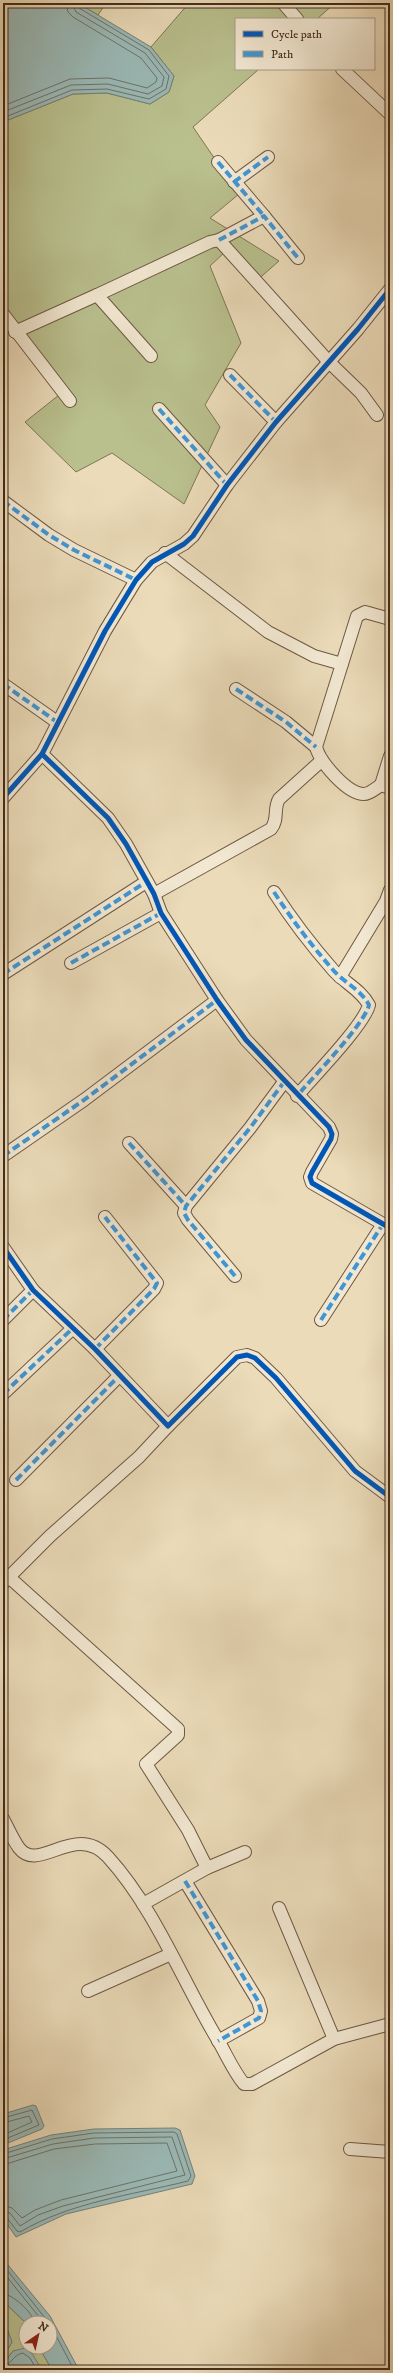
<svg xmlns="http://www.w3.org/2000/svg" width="393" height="2373" viewBox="0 0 393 2373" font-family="'IM FELL DW Pica',serif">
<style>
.green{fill:#b9c08e;stroke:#7e7655}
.water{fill:#9ab9b6;stroke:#788178}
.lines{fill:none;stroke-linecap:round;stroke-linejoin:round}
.shore{stroke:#6f7269;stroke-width:1}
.minor-casing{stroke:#6e5843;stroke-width:14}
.minor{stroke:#f2e8d2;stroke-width:12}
.quiet{stroke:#4096d4;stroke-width:4;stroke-dasharray:8 4;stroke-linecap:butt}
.cycleway-casing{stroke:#f2e8d2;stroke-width:8}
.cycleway{stroke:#0057b8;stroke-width:5}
</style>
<rect width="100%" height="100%" fill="#ebdbb9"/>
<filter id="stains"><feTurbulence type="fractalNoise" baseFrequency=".005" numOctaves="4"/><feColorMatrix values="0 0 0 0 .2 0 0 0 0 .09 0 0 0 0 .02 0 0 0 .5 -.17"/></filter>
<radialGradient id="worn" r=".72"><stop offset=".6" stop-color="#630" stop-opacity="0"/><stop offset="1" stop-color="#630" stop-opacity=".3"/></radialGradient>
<!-- green -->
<g class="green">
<polygon points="78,3 106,3 98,15"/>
<polygon points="189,3 335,3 317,19 236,19 236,69 259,69 193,127 239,194 210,218 279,261 255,282 225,252 210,266 241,343 205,405 220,427 184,504 112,453 76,472 25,422 64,391 3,326 3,122 73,94 107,93 150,104 169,92 174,76 151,47"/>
<polygon points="3,2301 26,2323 26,2347 39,2347 52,2370 42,2370 39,2365 13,2351 3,2364 3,2357 12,2342 3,2318"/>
</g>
<!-- water -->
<g class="water">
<polygon points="3,3 78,3 151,47 174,76 169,92 150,104 107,93 73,94 3,122"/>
<polygon points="33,2105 36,2106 44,2126 42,2129 3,2145 3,2114"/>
<polygon points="175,2128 180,2130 195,2176 192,2184 66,2214 16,2237 3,2218 3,2150 51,2135 94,2129"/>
<polygon points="3,2259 50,2316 79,2370 52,2370 39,2347 50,2347 50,2323 26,2323 3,2301"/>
<polygon points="3,2318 12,2342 3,2357"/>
<polygon points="25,2348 33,2355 42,2370 3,2370 3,2364 13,2351"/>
</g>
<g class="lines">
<!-- shore -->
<g class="shore">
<polyline points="3,106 70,79 109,78 147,88 156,82 157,78 141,58 73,17 68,12 66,3"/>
<polyline points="3,112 71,85 108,84 148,94 162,86 164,77 145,53 76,12 72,3"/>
<polyline points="3,118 72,90 107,89 149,99 166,89 169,76 149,50 79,8 77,3"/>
<polyline points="3,2118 32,2110 39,2125 3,2140"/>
<polyline points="3,2123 29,2116 32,2122 3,2135"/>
<path d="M 3,2154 L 52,2139 L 94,2133 L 174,2132 L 177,2134 L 191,2176 L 188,2181 C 132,2195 71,2202 20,2232 L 17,2231 L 7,2218 L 3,2216"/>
<polyline points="3,2159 53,2144 94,2138 172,2137 185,2175 63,2206 38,2215 20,2226 10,2213 3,2211"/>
<polyline points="3,2165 54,2149 95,2144 167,2143 177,2171 61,2200 35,2210 22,2218 12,2208 3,2205"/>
<polyline points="3,2265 49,2323"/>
<polyline points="3,2272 44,2323"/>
<path d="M 3,2294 C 13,2294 33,2313 35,2323"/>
<polyline points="50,2324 74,2370"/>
<path d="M 3,2366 C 12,2365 12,2355 23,2353 L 30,2358 L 37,2370"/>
</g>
<!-- minor casing -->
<g class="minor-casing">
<g id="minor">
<polyline points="283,3 297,19"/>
<polyline points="342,69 390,114"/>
<polyline points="218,162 264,216"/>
<polyline points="234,182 268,157"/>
<polyline points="219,240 264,216 298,258"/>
<polyline points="3,314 70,401"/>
<polyline points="15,332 97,295"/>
<polyline points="151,356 97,295 210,242 219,240 329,362 361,393 377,415"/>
<polyline points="230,375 276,422"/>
<polyline points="159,409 227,485"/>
<polyline points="3,501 49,535 74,550 136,580"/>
<path d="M 165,553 L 268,632 L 314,656 L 342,664 L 316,747 C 320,762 347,794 364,794 C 370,794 376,788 381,785 L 390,788"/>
<polyline points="342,664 357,616 365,612 390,619"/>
<polyline points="3,684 57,722"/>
<polyline points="236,689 286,722 316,747"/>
<polyline points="42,754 108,818 126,844 154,894 161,913 217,1000 246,1040 329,1127 332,1134 331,1139 312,1172 310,1177 312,1183 390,1228"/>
<polyline points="381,785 390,756"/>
<polyline points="3,798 42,754 105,631 136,580 152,562 184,544 193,536 227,485 276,422 358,329 390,289"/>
<path d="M 274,892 C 292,920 312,946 334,971 C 345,983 361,990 369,1005 C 364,1025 313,1077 297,1096"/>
<path d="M 154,894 L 271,829 C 279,819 273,809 279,799 L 321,761"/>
<polyline points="71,963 161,913"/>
<polyline points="3,974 146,882"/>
<polyline points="340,977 386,901 390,890"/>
<polyline points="129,1143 186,1206"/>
<polyline points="3,1156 84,1100 217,1000"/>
<polyline points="3,1247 33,1290 95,1349 168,1426 237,1357 247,1355 255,1358 276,1378 355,1471 390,1497"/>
<polyline points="235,1276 188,1220 184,1213 186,1206 250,1128 284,1082"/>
<polyline points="3,1320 33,1290"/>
<polyline points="321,1320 383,1224"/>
<polyline points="95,1349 154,1289 157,1283 105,1217"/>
<polyline points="3,1394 72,1329"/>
<polyline points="16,1480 119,1376"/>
<polyline points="10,1578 178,1729 178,1735 146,1764 188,1830 207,1868 143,1904"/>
<polyline points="3,1583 50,1536 139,1457 168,1426"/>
<path d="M 3,1819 C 8,1828 13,1840 19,1848 C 39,1874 75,1821 108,1857 C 156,1910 182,1981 219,2042 C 227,2056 234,2072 244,2084 L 252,2084 L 334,2039 L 390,2024"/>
<polyline points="207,1868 245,1852"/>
<polyline points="185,1881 258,2001 261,2011 259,2018 218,2041"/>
<polyline points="279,1908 334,2039"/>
<polyline points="88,1991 171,1954"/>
<polyline points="350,2149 390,2152"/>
</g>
</g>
<!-- minor -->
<use href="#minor" class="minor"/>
<!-- quiet -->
<g class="quiet">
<polyline points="218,162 264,216"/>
<polyline points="234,182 268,157"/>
<polyline points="219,240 264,216 298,258"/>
<polyline points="230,375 276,422"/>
<polyline points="159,409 227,485"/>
<polyline points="3,501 49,535 74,550 136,580"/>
<polyline points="3,684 57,722"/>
<polyline points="236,689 286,722 316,747"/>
<path d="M 274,892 C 292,920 312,946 334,971 C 345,983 361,990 369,1005 C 364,1025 313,1077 297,1096"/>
<polyline points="71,963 161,913"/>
<polyline points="3,974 146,882"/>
<polyline points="129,1143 186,1206"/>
<polyline points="3,1156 84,1100 217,1000"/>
<polyline points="235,1276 188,1220 184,1213 186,1206 250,1128 284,1082"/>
<polyline points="3,1320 33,1290"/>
<polyline points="321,1320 383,1224"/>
<polyline points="95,1349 154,1289 157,1283 105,1217"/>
<polyline points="3,1394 72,1329"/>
<polyline points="16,1480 119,1376"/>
<polyline points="185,1881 258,2001 261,2011 259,2018 218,2041"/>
</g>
<!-- cycleway casing -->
<g class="cycleway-casing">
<g id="cycleway">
<polyline points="42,754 108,818 126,844 154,894 161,913 217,1000 246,1040 329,1127 332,1134 331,1139 312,1172 310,1177 312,1183 390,1228"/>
<polyline points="3,798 42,754 105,631 136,580 152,562 184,544 193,536 227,485 276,422 358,329 390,289"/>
<polyline points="3,1247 33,1290 95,1349 168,1426 237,1357 247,1355 255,1358 276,1378 355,1471 390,1497"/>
</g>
</g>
<!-- cycleway -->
<use href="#cycleway" class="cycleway"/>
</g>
<!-- margin -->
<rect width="393" height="2373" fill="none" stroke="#ebdbb9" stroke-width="16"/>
<rect x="4" y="4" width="385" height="2365" fill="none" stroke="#442c1c" stroke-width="2"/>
<rect x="8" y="8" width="377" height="2357" fill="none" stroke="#442c1c"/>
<!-- legend -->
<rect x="235" y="18" width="140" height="52" fill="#f2e8d2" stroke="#ac9d89"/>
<rect x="243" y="31" width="20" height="6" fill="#0057b8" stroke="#ac9d89"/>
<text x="271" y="38" font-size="12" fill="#442c1c">Cycle path</text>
<rect x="243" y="51" width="20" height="6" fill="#4096d4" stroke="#ac9d89"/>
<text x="271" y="58" font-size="12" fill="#442c1c">Path</text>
<!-- north arrow -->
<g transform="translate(38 2335) rotate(34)"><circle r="19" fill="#f2e8d2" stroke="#ac9d89"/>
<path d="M0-3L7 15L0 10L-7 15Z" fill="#8f2418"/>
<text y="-6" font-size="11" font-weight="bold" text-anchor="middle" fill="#442c1c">N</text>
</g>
<rect width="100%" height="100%" filter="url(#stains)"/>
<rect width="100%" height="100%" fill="url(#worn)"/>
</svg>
